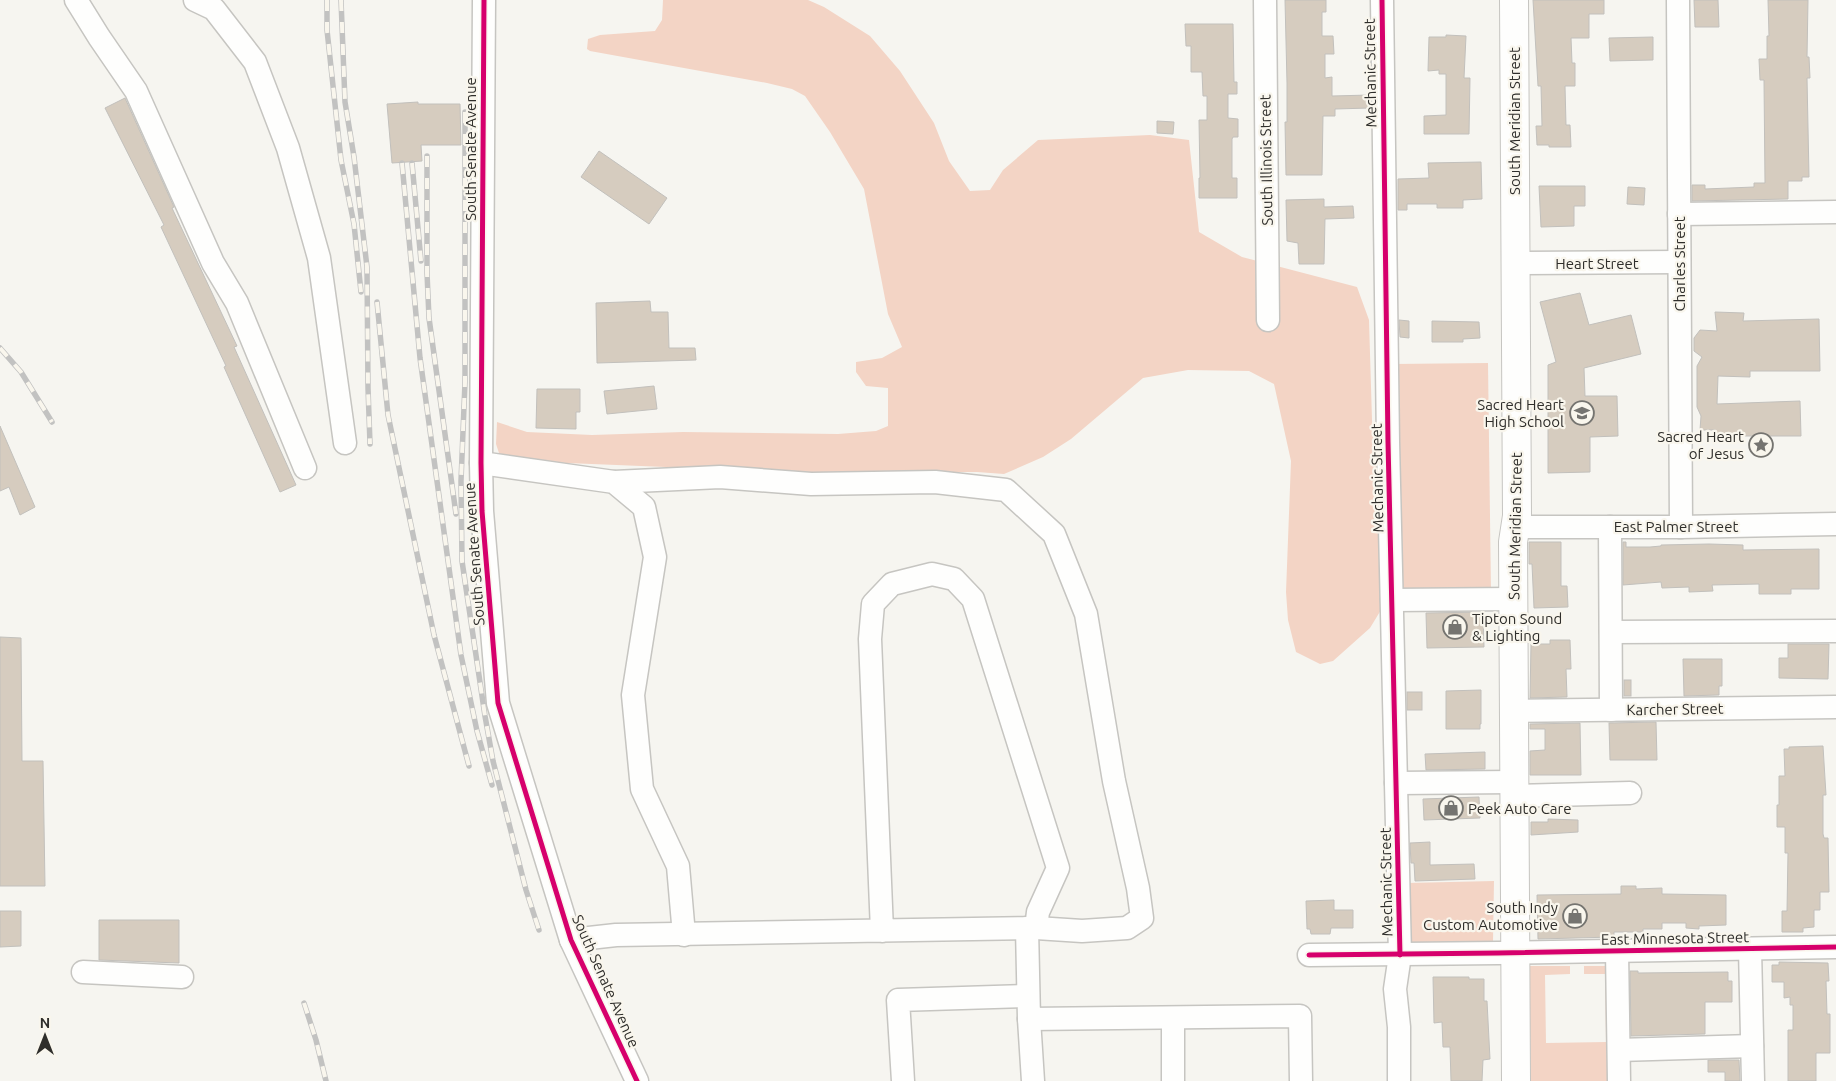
<svg xmlns="http://www.w3.org/2000/svg" width="1836" height="1081" viewBox="0 0 1836 1081" font-family="Ubuntu,sans-serif">
<style>
.green{fill:#f3d4c5}
.building{fill:#d6ccbf;stroke:#c2c0bc}
.lines{fill:none;stroke-linecap:round;stroke-linejoin:round}
.minor-casing{stroke:#c6c5c1;stroke-width:25}
.major-casing{stroke:#c6c5c1;stroke-width:30}
.minor{stroke:#fefefd;stroke-width:22}
.major{stroke:#fefefd;stroke-width:28}
.rail-casing{stroke:#c2c2c1;stroke-width:5.5}
.rail{stroke:#f9f6ed;stroke-width:4;stroke-dasharray:11;stroke-linecap:butt}
.cycleway-casing{stroke:#f9f6ed;stroke-width:8}
.cycleway{stroke:#d6006c;stroke-width:5}
.labels{text-anchor:middle;dominant-baseline:central;stroke-width:4.5;stroke-linejoin:round;paint-order:stroke}
.street-label{font-size:15px;fill:#2f2e2b;stroke:#f9f6ed}
.poi-label{font-size:15px;fill:#2f2e2b;stroke:#f9f6ed;text-anchor:end}
</style>
<rect width="100%" height="100%" fill="#f6f5f0"/>
<!-- green -->
<g class="green">
<polygon points="663,0 808,0 824,7 870,36 900,71 934,123 949,161 970,191 990,190 1003,170 1038,140 1150,135 1189,140 1199,232 1242,257 1357,287 1369,320 1372,420 1383,534 1384,605 1370,628 1333,661 1320,664 1296,652 1288,620 1286,592 1291,461 1274,384 1249,371 1188,370 1143,378 1071,439 1043,457 1004,474 977,472 787,472 518,461 500,456 496,444 497,422 527,432 592,435 683,432 838,434 876,431 888,426 888,388 866,386 856,372 856,362 882,358 902,347 888,314 864,189 830,132 805,96 792,89 767,83 590,51 587,49 588,39 600,35 655,31 662,20"/>
<polygon points="1488,363 1491,593 1396,594 1393,364"/>
<polygon points="1494,881 1493,942 1402,942 1407,883"/>
<polygon points="1529,966 1570,966 1570,974 1545,975 1546,1043 1606,1042 1605,974 1584,974 1584,966 1614,966 1616,1081 1531,1081"/>
</g>
<!-- building -->
<g class="building">
<polygon points="1285,0 1326,0 1326,12 1322,12 1322,36 1333,36 1334,54 1325,54 1325,78 1332,77 1332,96 1370,95 1370,108 1335,109 1335,116 1323,116 1322,175 1286,175 1285,122 1287,122 1287,83"/>
<polygon points="1533,0 1604,0 1604,14 1589,14 1589,38 1571,38 1572,63 1575,63 1575,86 1565,86 1566,125 1570,125 1571,147 1549,147 1549,145 1537,145 1536,126 1542,126 1541,86 1538,86"/>
<polygon points="1694,0 1718,0 1719,27 1695,27"/>
<polygon points="1768,0 1808,0 1807,57 1809,57 1810,78 1807,78 1809,177 1802,177 1802,181 1788,181 1788,199 1692,201 1692,185 1705,185 1705,189 1754,187 1754,183 1765,183 1764,80 1760,80 1759,59 1767,59 1767,36 1769,36"/>
<polygon points="1185,24 1233,24 1234,82 1237,82 1237,94 1228,94 1228,118 1238,119 1238,137 1233,137 1232,139 1232,178 1237,178 1237,198 1199,198 1199,178 1200,178 1199,120 1207,120 1207,96 1203,96 1202,72 1191,72 1191,46 1186,46"/>
<polygon points="1446,35 1466,36 1464,78 1470,78 1469,134 1424,134 1424,116 1446,115 1446,74 1439,74 1439,70 1428,71 1429,37 1446,37"/>
<polygon points="1653,37 1653,60 1610,61 1609,38"/>
<polygon points="125,98 174,207 172,208 237,346 234,347 296,485 280,492 224,367 226,366 161,227 164,225 105,108"/>
<polygon points="418,102 418,104 460,104 461,145 421,145 422,161 392,163 387,104"/>
<polygon points="1157,121 1174,122 1173,134 1157,133"/>
<polygon points="599,151 667,198 649,224 581,177"/>
<polygon points="1481,162 1482,199 1463,200 1463,208 1437,208 1437,204 1407,204 1407,210 1398,210 1398,179 1429,178 1428,163"/>
<polygon points="1539,186 1585,186 1585,206 1574,206 1574,226 1541,227"/>
<polygon points="1628,187 1645,188 1644,205 1627,204"/>
<polygon points="1324,199 1324,207 1353,206 1354,218 1325,219 1324,264 1299,264 1298,243 1287,241 1286,200"/>
<polygon points="1580,293 1589,325 1631,315 1641,354 1584,368 1585,396 1617,396 1618,436 1590,437 1590,472 1548,473 1548,365 1556,362 1540,302"/>
<polygon points="650,301 651,312 668,312 669,348 695,348 696,360 597,363 596,303"/>
<polygon points="1715,312 1744,313 1743,321 1819,319 1820,371 1750,371 1750,377 1718,376 1717,404 1800,401 1801,436 1716,436 1715,430 1700,430 1701,416 1697,407 1697,366 1702,357 1694,351 1694,338 1700,330 1717,331"/>
<polygon points="1399,320 1409,321 1409,338 1400,337"/>
<polygon points="1432,321 1479,322 1480,338 1463,339 1463,342 1432,342"/>
<polygon points="654,386 657,409 607,414 604,391"/>
<polygon points="537,389 580,389 580,412 576,412 576,429 536,428"/>
<polygon points="0,426 35,507 20,515 9,487 0,491"/>
<polygon points="1529,542 1561,542 1561,586 1567,586 1568,607 1534,608 1532,564 1529,564"/>
<polygon points="1623,542 1626,542 1626,547 1650,547 1661,546 1661,545 1709,544 1743,545 1743,550 1819,549 1819,589 1791,589 1791,594 1759,594 1759,584 1712,585 1713,591 1689,592 1689,587 1662,588 1661,582 1623,585"/>
<polygon points="1483,612 1484,647 1427,648 1426,613"/>
<polygon points="0,637 21,638 22,761 43,761 45,886 0,886"/>
<polygon points="1550,640 1570,640 1571,669 1566,669 1567,697 1530,698 1531,644 1550,644"/>
<polygon points="1788,644 1829,644 1828,679 1779,678 1779,658 1788,658"/>
<polygon points="1683,659 1722,659 1722,686 1719,686 1719,695 1684,696"/>
<rect x="1624" y="680" width="7" height="16"/>
<polygon points="1481,690 1481,724 1480,724 1480,729 1446,729 1446,691"/>
<rect x="1407" y="692" width="15" height="18"/>
<polygon points="1656,722 1657,760 1610,760 1609,723"/>
<polygon points="1580,723 1581,775 1530,775 1530,751 1545,750 1545,729 1530,729 1530,724"/>
<polygon points="1823,746 1826,795 1823,795 1823,834 1824,838 1828,838 1829,892 1820,892 1820,910 1814,910 1814,927 1803,928 1803,932 1782,932 1782,911 1787,911 1788,853 1785,853 1785,827 1777,827 1777,805 1779,805 1779,776 1785,776 1784,749 1789,749 1789,747"/>
<polygon points="1485,752 1485,769 1426,770 1425,754"/>
<polygon points="1479,797 1480,818 1424,820 1423,799"/>
<polygon points="1548,819 1578,820 1578,832 1531,835 1531,822 1548,822"/>
<polygon points="1430,842 1430,865 1474,864 1475,879 1415,881 1414,863 1411,863 1410,843"/>
<polygon points="1621,886 1636,886 1636,889 1662,888 1662,894 1726,895 1726,925 1699,926 1699,929 1686,928 1686,923 1662,923 1662,929 1643,929 1643,932 1614,932 1614,937 1538,939 1537,895 1621,894"/>
<polygon points="1334,900 1334,910 1353,910 1353,928 1331,928 1330,934 1311,934 1310,929 1307,929 1306,901"/>
<polygon points="0,911 21,911 21,946 0,947"/>
<polygon points="99,920 179,920 179,963 99,960"/>
<polygon points="1779,962 1828,963 1829,981 1826,981 1827,1014 1830,1014 1830,1053 1816,1053 1816,1081 1788,1081 1788,1030 1793,1030 1793,1005 1790,1005 1790,997 1784,998 1784,982 1772,982 1772,965 1779,965"/>
<polygon points="1630,971 1638,971 1638,973 1728,972 1728,981 1732,981 1732,1002 1705,1002 1705,1034 1631,1036"/>
<polygon points="1433,977 1469,977 1469,979 1484,979 1484,1001 1487,1001 1490,1059 1483,1060 1482,1081 1451,1081 1450,1047 1443,1047 1442,1022 1434,1023"/>
<polygon points="1708,1060 1739,1060 1740,1081 1725,1081 1725,1072 1708,1072"/>
</g>
<g class="lines">
<!-- minor casing -->
<g class="minor-casing">
<g id="minor">
<polyline points="76,0 99,37 136,91 213,263 237,303 305,468"/>
<polyline points="195,0 214,9 255,62 288,148 319,258 345,443"/>
<polyline points="484,0 481,463 482,511 498,703 571,940 637,1081"/>
<polyline points="1265,0 1268,320"/>
<polyline points="1382,0 1388,442 1400,955 1395,989 1399,1027 1399,1081"/>
<polyline points="1678,0 1681,527"/>
<polyline points="1679,214 1836,212"/>
<polyline points="1515,263 1679,262"/>
<polyline points="481,463 614,482 644,507 655,557 633,695 642,789 678,866 684,935"/>
<polyline points="614,482 720,477 811,484 935,482 1006,490 1054,534 1086,614 1114,781 1138,888 1142,918 1127,928 1082,931 1036,928"/>
<polyline points="1516,527 1681,527 1836,524"/>
<polyline points="1610,527 1611,710"/>
<polyline points="1392,600 1513,599"/>
<polyline points="1611,632 1836,631"/>
<polyline points="1513,711 1836,707"/>
<polyline points="1396,783 1514,782"/>
<polyline points="1514,796 1630,793"/>
<polyline points="1027,928 1029,1019 1300,1016 1301,1081"/>
<polyline points="571,940 616,935 1027,928 1036,928 1038,912 1058,868 973,599 954,579 932,574 892,584 873,604 870,639 882,931"/>
<polyline points="1750,949 1753,1081"/>
<polyline points="1617,951 1619,1081"/>
<polyline points="1309,955 1498,953 1836,947"/>
<polyline points="83,972 182,977"/>
<polyline points="1173,1018 1173,1081"/>
<polyline points="1029,1019 1033,1081"/>
<polyline points="1619,1050 1752,1046"/>
<polyline points="903,1081 898,1000 1028,996"/>
</g>
</g>
<!-- major casing -->
<g class="major-casing">
<polyline id="major" points="1514,0 1517,516 1513,542 1516,1081"/>
</g>
<!-- minor -->
<use href="#minor" class="minor"/>
<!-- major -->
<use href="#major" class="major"/>
<!-- rail casing -->
<g class="rail-casing">
<g id="rail">
<polyline points="327,0 327,30 341,160 354,224 361,292"/>
<polyline points="341,0 345,102 354,157 367,267 368,388 370,444"/>
<polyline points="465,112 465,382 461,481 462,561 485,716 493,761 526,890 539,930"/>
<polyline points="427,156 427,273 429,318 456,514"/>
<polyline points="402,163 420,358 461,655 477,731 492,785"/>
<polyline points="412,163 421,261"/>
<polyline points="377,302 388,415 434,635 469,766"/>
<polyline points="0,348 21,372 52,422"/>
<polyline points="304,1003 316,1040 326,1081"/>
</g>
</g>
<!-- rail -->
<use href="#rail" class="rail"/>
<!-- cycleway casing -->
<g class="cycleway-casing">
<g id="cycleway">
<polyline points="484,0 481,463 482,511 498,703 571,940 637,1081"/>
<polyline points="1382,0 1388,442 1400,955"/>
<polyline points="1309,955 1498,953 1836,947"/>
</g>
</g>
<!-- cycleway -->
<use href="#cycleway" class="cycleway"/>
</g>
<!-- icons -->
<defs>
<g id="school-ring" transform="scale(1.25)"><circle r="9.5" fill="#f9f6ed" stroke="#757470" stroke-width="1.5"/><path d="M0-5L7-2L0 1L-7-2ZM-4 1L0 2.5L4 1V4Q0 6-4 4Z" fill="#757470"/></g>
<g id="sight-ring" transform="scale(1.25)"><circle r="9.5" fill="#f9f6ed" stroke="#757470" stroke-width="1.5"/><path d="M0-6L1.8-2.2L6-1.7L2.9 1.2L3.7 5.4L0 3.3L-3.7 5.4L-2.9 1.2L-6-1.7L-1.8-2.2Z" fill="#757470"/></g>
<g id="shop-ring" transform="scale(1.25)"><circle r="9.5" fill="#f9f6ed" stroke="#757470" stroke-width="1.5"/><path d="M-5-2.5h2.3a2.7 3.5 0 0 1 5.4 0H5L5.5 6h-11ZM-1.5-2.5h3a1.5 2.3 0 0 0-3 0Z" fill="#757470"/></g>
</defs>
<g fill-rule="evenodd">
<use href="#school-ring" x="1582" y="413"/>
<use href="#sight-ring" x="1761" y="445"/>
<use href="#shop-ring" x="1455" y="627"/>
<use href="#shop-ring" x="1451" y="808"/>
<use href="#shop-ring" x="1575" y="916"/>
</g>
<g class="labels">
<!-- street labels -->
<g class="street-label">
<text transform="translate(1370 73) rotate(-91)">Mechanic Street</text>
<text transform="translate(1514 121) rotate(-90)">South Meridian Street</text>
<text transform="translate(470 149) rotate(-90)">South Senate Avenue</text>
<text transform="translate(1266 160) rotate(-91)">South Illinois Street</text>
<text x="1597" y="263">Heart Street</text>
<text transform="translate(1679 264) rotate(-90)">Charles Street</text>
<text transform="translate(1377 478) rotate(-91)">Mechanic Street</text>
<text transform="translate(1515 526) rotate(-89)">South Meridian Street</text>
<text x="1676" y="526">East Palmer Street</text>
<text transform="translate(474 554) rotate(-94)">South Senate Avenue</text>
<text transform="translate(1675 709) rotate(-1)">Karcher Street</text>
<text transform="translate(1386 882) rotate(-91)">Mechanic Street</text>
<text transform="translate(1675 938) rotate(-1)">East Minnesota Street</text>
<text transform="translate(606 981) rotate(66)">South Senate Avenue</text>
</g>
<!-- poi labels -->
<g class="poi-label">
<text x="1564" y="404">Sacred Heart<tspan x="1564" dy="17">High School</tspan></text>
<text x="1744" y="436">Sacred Heart<tspan x="1744" dy="17">of Jesus</tspan></text>
<text x="1472" y="618" text-anchor="start">Tipton Sound<tspan x="1472" dy="17">&amp; Lighting</tspan></text>
<text x="1468" y="808" text-anchor="start">Peek Auto Care</text>
<text x="1558" y="907">South Indy<tspan x="1558" dy="17">Custom Automotive</tspan></text>
</g>
</g>
<!-- north arrow -->
<g transform="translate(45 1036)" stroke="#f9f6ed" stroke-width="4" paint-order="stroke">
<path d="M0-4L9 19L0 12L-9 19Z" fill="#2f2e2b"/>
<text y="-8" font-size="14" font-weight="bold" text-anchor="middle" fill="#2f2e2b">N</text>
</g>
</svg>
